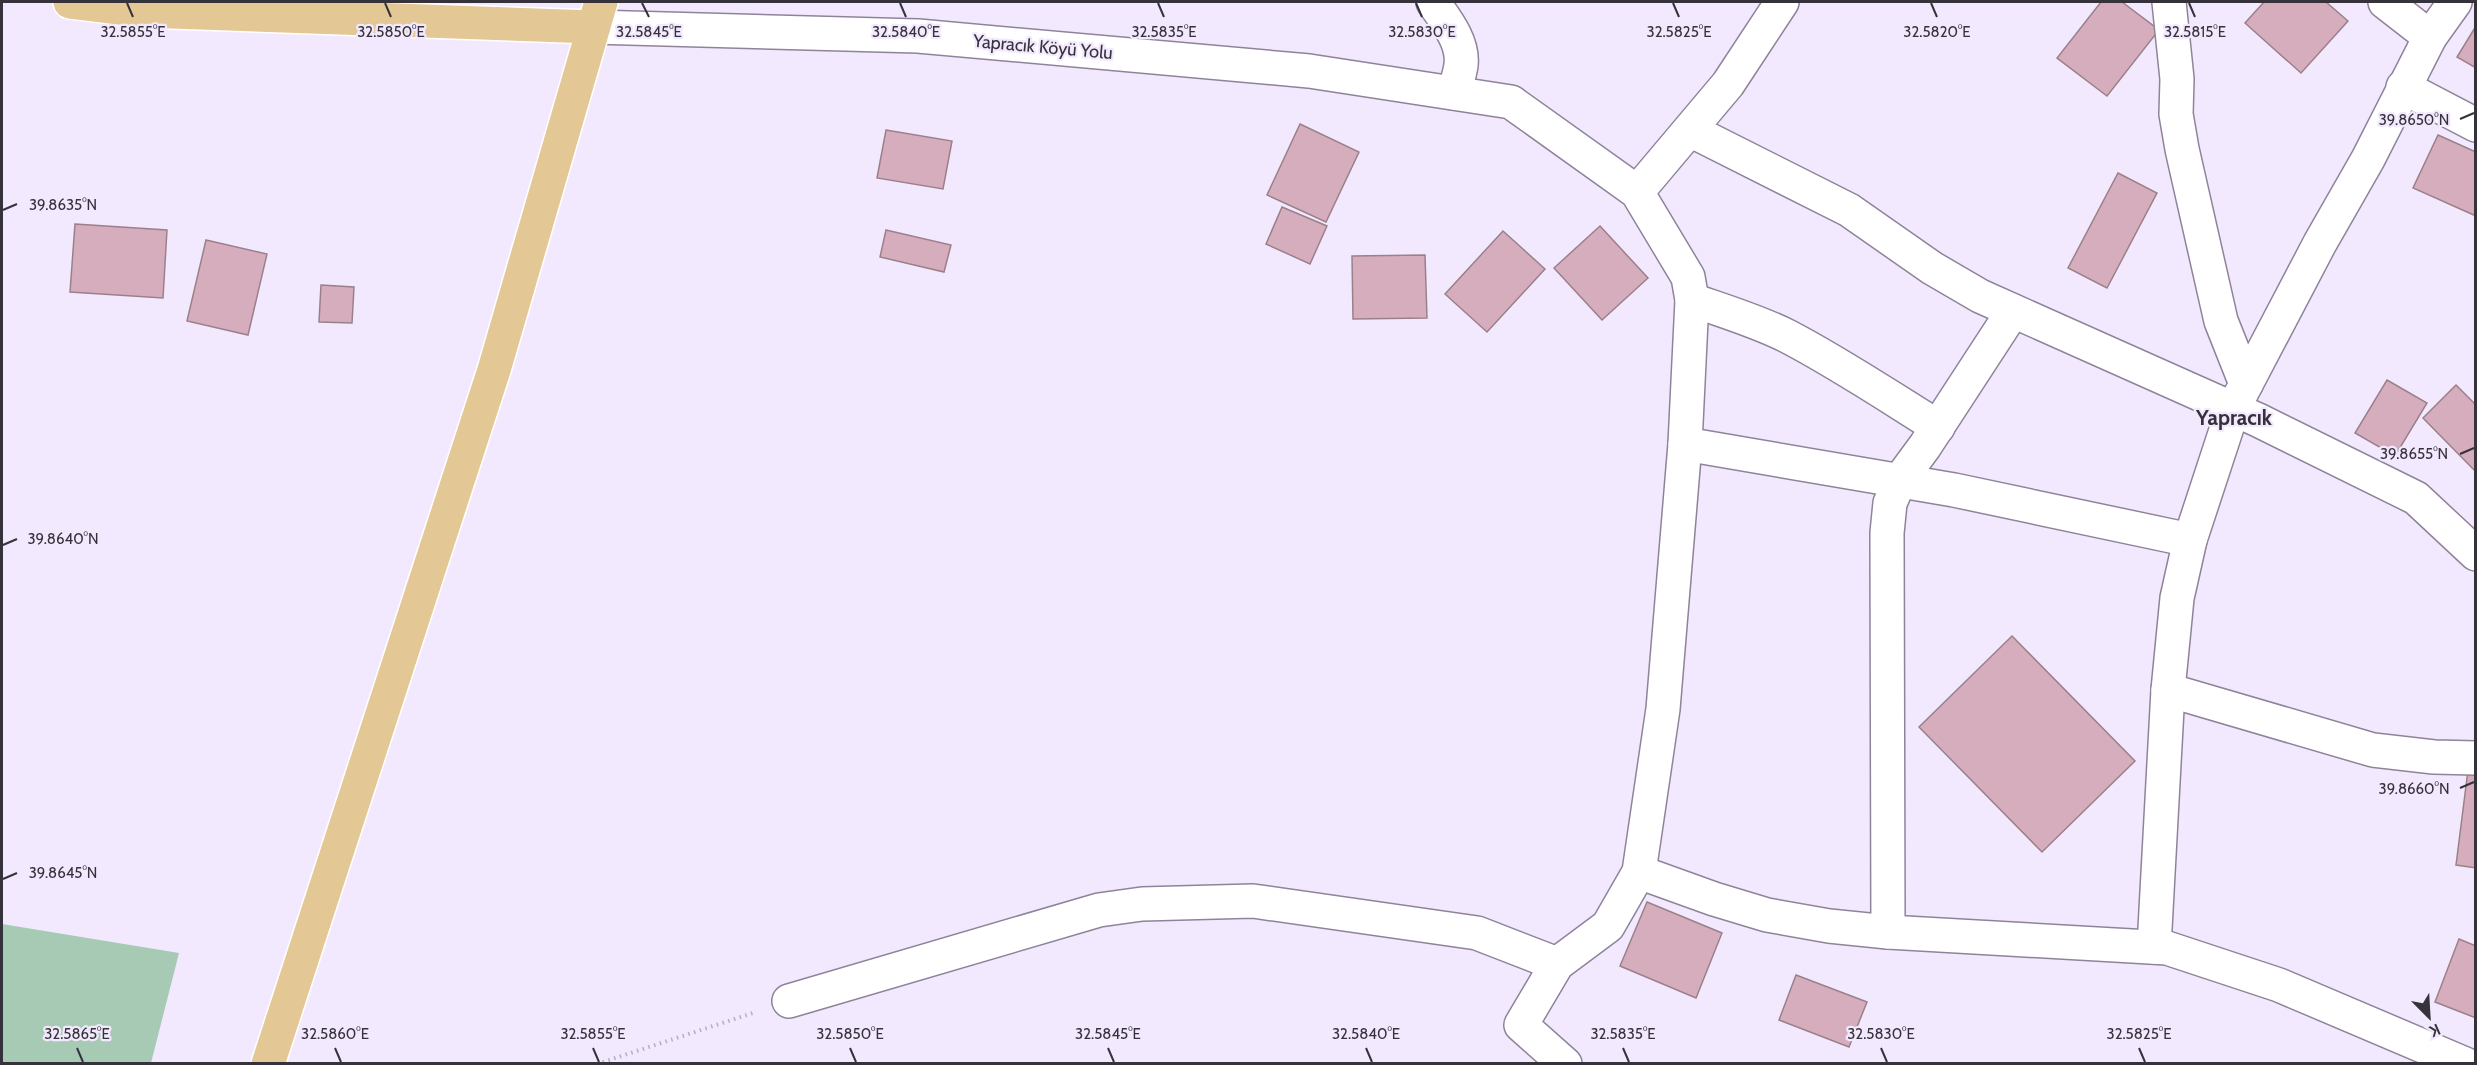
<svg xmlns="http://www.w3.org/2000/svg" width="2477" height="1065" viewBox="0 0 2477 1065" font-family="Cabin,sans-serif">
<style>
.green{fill:#a6cab3}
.building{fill:#d6adbd;stroke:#9b808a;stroke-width:1.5}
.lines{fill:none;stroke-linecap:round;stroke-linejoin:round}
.minor-casing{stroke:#8f839a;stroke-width:36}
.major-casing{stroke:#fff;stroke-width:36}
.path{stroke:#b6aebf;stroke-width:4;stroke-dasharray:1.5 4.5;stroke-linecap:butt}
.minor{stroke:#fff;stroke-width:33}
.major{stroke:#e3c794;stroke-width:33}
.ticks{fill:none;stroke:#36323b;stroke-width:2}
.labels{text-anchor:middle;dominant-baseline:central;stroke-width:4.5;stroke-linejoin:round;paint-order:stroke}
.street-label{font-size:18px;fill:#36323b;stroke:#f3e9fe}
.quarter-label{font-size:21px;font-weight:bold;fill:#36323b;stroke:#f3e9fe}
.ticks-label{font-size:15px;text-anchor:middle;fill:#36323b;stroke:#f3e9fe;stroke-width:4.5;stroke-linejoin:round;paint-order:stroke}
</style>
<rect width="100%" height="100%" fill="#f3e9fe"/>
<!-- green -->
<polygon class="green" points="2,924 179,953 151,1063 2,1063"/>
<!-- building -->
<g class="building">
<polygon points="2101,2 2122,2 2159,30 2107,96 2057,58"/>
<polygon points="2264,2 2326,2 2348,21 2301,73 2245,23"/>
<polygon points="2476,26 2476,68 2457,57"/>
<polygon points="1300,124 1359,152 1326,222 1267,195"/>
<polygon points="886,130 952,141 943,189 877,178"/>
<polygon points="2438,135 2476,152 2476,216 2413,188"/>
<polygon points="2118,173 2157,193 2107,288 2068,268"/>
<polygon points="1282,207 1327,226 1310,264 1266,244"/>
<polygon points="75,224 167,230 163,298 70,292"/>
<polygon points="1600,226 1648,278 1602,320 1554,268"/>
<polygon points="886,230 951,245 944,272 880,257"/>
<polygon points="1503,231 1545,269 1487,332 1445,294"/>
<polygon points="206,240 267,254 248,335 187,321"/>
<polygon points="1425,255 1427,318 1353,319 1352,256"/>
<polygon points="321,285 354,287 352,323 319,322"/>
<polygon points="2387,380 2427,403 2395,456 2355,433"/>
<polygon points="2456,385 2476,405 2476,472 2423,418"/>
<polygon points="2012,636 2135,761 2042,852 1919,727"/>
<polygon points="2468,770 2476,771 2476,868 2456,865"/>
<polygon points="1647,902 1722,933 1696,998 1620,966"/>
<polygon points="2459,939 2476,946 2476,1018 2435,1002"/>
<polygon points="1796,975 1867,1002 1849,1047 1779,1020"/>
</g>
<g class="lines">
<!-- minor casing -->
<g class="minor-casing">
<g id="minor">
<path d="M 1433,2 C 1445,19 1464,42 1461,65 C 1460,74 1456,84 1454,93"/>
<polyline points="2169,2 2177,79 2176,114 2182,149 2221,321 2246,384"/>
<polyline points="2385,2 2430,37"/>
<polyline points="593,27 918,36 1309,71 1511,102 1637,192 1688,277 1692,300 1685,444 1663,709 1639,872 1608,926 1557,964 1521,1025 1565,1064"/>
<polyline points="2403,87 2476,125"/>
<polyline points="1690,130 1849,210 1932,268 1980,296 2258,420 2416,498 2476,554"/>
<polyline points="1637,192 1728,84 1782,2"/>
<path d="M 1692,300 C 1724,311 1757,321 1787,336 C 1839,363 1888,396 1938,427"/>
<polyline points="1685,444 1954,490 2190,540"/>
<polyline points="2168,690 2373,750 2434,757 2476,758"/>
<polyline points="1639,872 1714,899 1767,915 1829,926 1888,932 2167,948 2279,985 2465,1064"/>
<polyline points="1888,932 1887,533 1890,503 1900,480 1925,446 2013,311"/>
<polyline points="2154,947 2168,690 2177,598 2190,540 2233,409 2320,243 2368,159 2430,37 2455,2"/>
<polyline points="789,1001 1099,910 1142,904 1253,901 1477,933 1557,964"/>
</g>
</g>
<!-- major casing -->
<g class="major-casing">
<g id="major">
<polyline points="70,2 144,11 593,27"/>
<polyline points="268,1064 494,370 601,2"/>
</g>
</g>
<!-- path -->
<polyline class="path" points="597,1064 756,1012"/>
<!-- minor -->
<use href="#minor" class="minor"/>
<!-- major -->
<use href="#major" class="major"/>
</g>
<!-- ticks -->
<path class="ticks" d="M 127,3 L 133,17M 385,3 L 391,17M 642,3 L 649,17M 900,3 L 906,17M 1158,3 L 1164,17M 1416,3 L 1422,17M 1673,3 L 1679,17M 1931,3 L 1937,17M 2189,3 L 2195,17M 2460,119 L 2474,113M 3,210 L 17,204M 2460,454 L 2474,448M 3,545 L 17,539M 2460,788 L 2474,782M 3,879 L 17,873M 77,1048 L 83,1062M 335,1048 L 341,1062M 593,1048 L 599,1062M 850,1048 L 856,1062M 1108,1048 L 1114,1062M 1366,1048 L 1372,1062M 1623,1048 L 1629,1062M 1881,1048 L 1887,1062M 2139,1048 L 2145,1062"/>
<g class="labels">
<!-- street labels -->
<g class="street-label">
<text transform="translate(1043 47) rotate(5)">Yapracık Köyü Yolu</text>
</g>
<!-- quarter labels -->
<g class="quarter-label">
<text x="2234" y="417">Yapracık</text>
</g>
</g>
<g class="ticks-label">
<text x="133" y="37">32.5855°E</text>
<text x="391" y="37">32.5850°E</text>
<text x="649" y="37">32.5845°E</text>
<text x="906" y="37">32.5840°E</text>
<text x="1164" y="37">32.5835°E</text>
<text x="1422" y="37">32.5830°E</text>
<text x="1679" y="37">32.5825°E</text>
<text x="1937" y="37">32.5820°E</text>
<text x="2195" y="37">32.5815°E</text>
<text x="2414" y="125">39.8650°N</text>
<text x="63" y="210">39.8635°N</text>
<text x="2414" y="459">39.8655°N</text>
<text x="63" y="544">39.8640°N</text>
<text x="2414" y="794">39.8660°N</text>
<text x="63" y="878">39.8645°N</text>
<text x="77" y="1039">32.5865°E</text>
<text x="335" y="1039">32.5860°E</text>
<text x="593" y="1039">32.5855°E</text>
<text x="850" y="1039">32.5850°E</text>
<text x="1108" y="1039">32.5845°E</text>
<text x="1366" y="1039">32.5840°E</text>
<text x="1623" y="1039">32.5835°E</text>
<text x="1881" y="1039">32.5830°E</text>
<text x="2139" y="1039">32.5825°E</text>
</g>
<!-- border -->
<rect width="2477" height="1065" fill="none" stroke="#36323b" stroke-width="6"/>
<!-- north arrow -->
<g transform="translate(2429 1017) rotate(156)" stroke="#f3e9fe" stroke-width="4.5" paint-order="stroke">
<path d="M0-4.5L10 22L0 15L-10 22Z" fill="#36323b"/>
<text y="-9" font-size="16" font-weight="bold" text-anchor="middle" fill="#36323b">K</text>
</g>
</svg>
